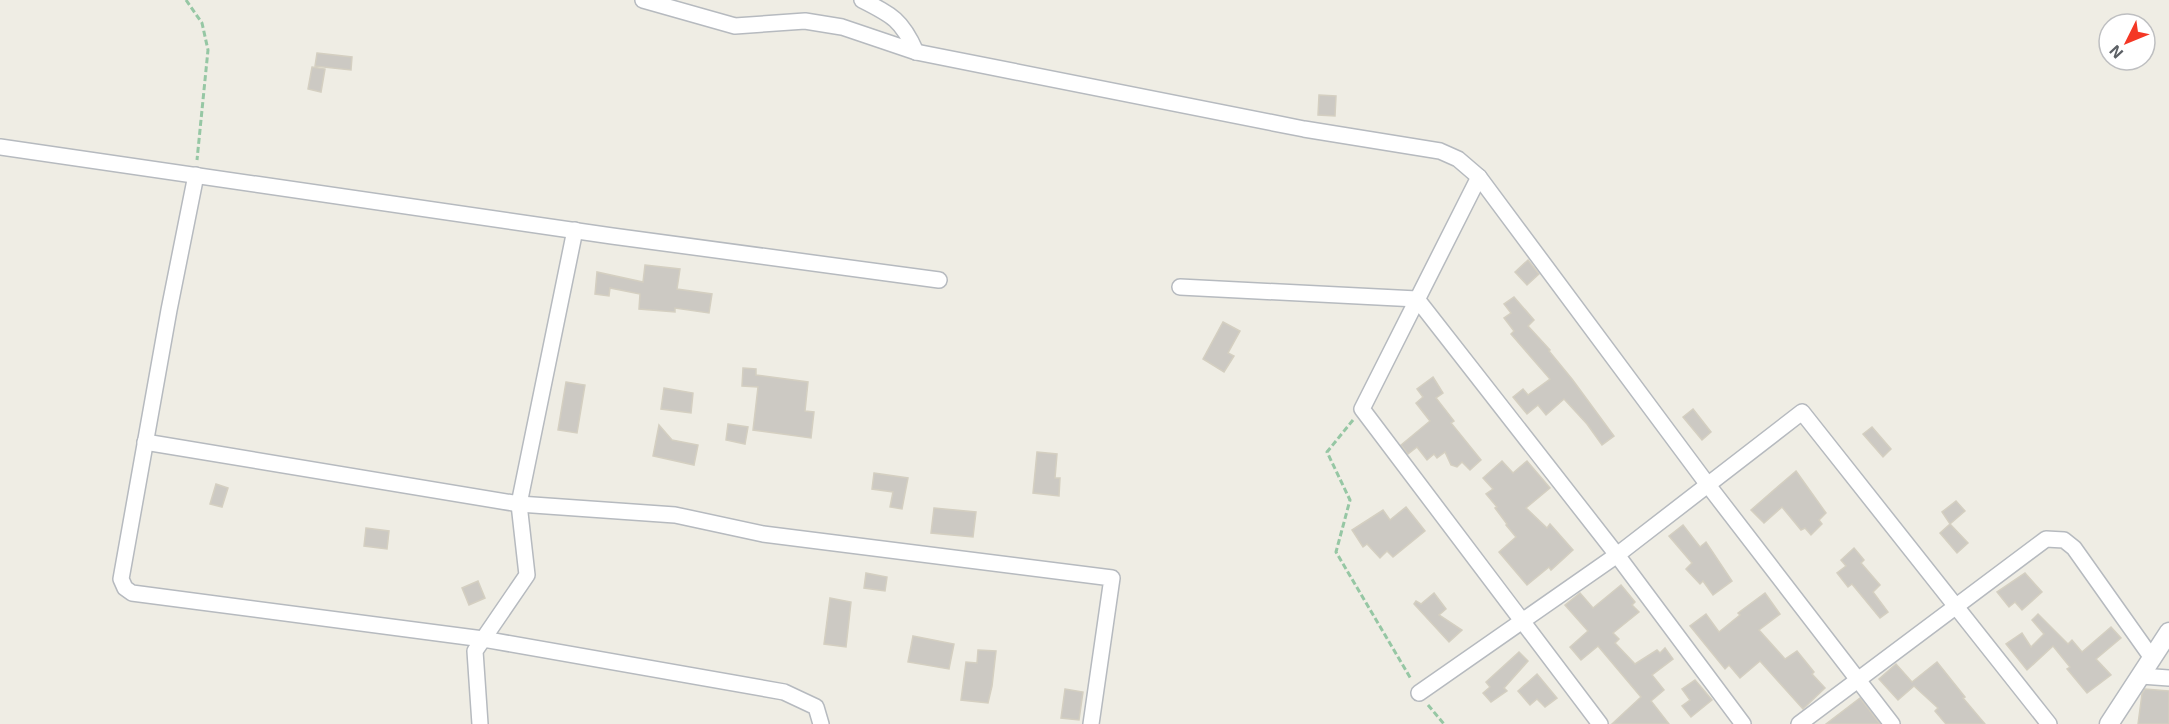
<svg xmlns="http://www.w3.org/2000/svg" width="2169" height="724" viewBox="0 0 2169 724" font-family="'Exo 2',sans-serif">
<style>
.building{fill:#ccc9c3;stroke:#d4cfc1;stroke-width:1.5}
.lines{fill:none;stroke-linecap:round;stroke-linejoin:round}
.minor-casing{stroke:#b6babf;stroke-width:18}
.tertiary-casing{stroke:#b6babf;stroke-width:21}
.path{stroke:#96c7a4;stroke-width:3;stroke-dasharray:6 3;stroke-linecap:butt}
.minor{stroke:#fff;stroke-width:15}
.tertiary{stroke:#fff;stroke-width:18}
</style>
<rect width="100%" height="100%" fill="#efede4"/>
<!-- building -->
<g class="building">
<polygon points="317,53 352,57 351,70 315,66"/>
<polygon points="312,67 325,69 321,92 308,89"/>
<polygon points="1319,95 1336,96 1335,116 1318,115"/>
<polygon points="1528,260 1539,274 1527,285 1515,272"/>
<polygon points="645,265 680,269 677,289 712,294 709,313 675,308 675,312 639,309 640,294 610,288 609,296 595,294 597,272 643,282"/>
<polygon points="1514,297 1534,320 1528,326 1550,350 1549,351 1572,379 1614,436 1602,445 1587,424 1564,399 1546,415 1538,405 1527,414 1513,397 1523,389 1528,395 1550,379 1511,334 1514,331 1504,318 1511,313 1504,304"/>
<polygon points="1223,322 1240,331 1228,353 1234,356 1224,372 1203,359"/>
<polygon points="743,368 756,369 756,375 808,382 805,411 814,412 811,438 753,430 758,387 742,386"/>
<polygon points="1433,377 1443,393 1436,398 1454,421 1451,423 1481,460 1470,470 1462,462 1457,467 1451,465 1445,452 1437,458 1434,454 1427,460 1417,447 1408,454 1401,445 1430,421 1416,403 1423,397 1417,389"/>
<polygon points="566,382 585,385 577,433 558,430"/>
<polygon points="664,388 693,393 691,413 661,409"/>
<polygon points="1693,409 1711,432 1702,440 1683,417"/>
<polygon points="728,424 748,427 745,444 726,440"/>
<polygon points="659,425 672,440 698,445 694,465 653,456"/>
<polygon points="1872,427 1891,449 1883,457 1863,434"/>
<polygon points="1037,452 1057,454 1055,478 1060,478 1059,496 1033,493"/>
<polygon points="1502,461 1513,473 1527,461 1550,488 1526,508 1547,528 1550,524 1573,550 1551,570 1549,567 1527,585 1499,552 1516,537 1506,525 1507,524 1495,508 1497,507 1486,494 1493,489 1483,478"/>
<polygon points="1796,471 1826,513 1819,520 1822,524 1811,535 1805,528 1801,530 1782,507 1764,523 1751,510"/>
<polygon points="874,473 908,478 902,509 890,507 893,492 872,489"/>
<polygon points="216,484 228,488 222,507 210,504"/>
<polygon points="1956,501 1965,511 1950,524 1942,512"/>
<polygon points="1406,507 1425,531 1393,557 1387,551 1380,558 1367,544 1363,547 1352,530 1383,510 1390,520"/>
<polygon points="934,508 976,512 973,537 931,533"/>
<polygon points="1950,524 1968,543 1957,553 1940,533"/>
<polygon points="1683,525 1700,547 1706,542 1732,581 1713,595 1703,581 1700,584 1686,569 1692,563 1669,536"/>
<polygon points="366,528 389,531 387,549 364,546"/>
<polygon points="1854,548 1864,560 1861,563 1880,585 1873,592 1888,612 1880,618 1852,584 1848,587 1837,573 1846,566 1841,560"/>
<polygon points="866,573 887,577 885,591 864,588"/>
<polygon points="2025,573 2042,592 2022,610 2015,602 2009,607 1997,592"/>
<polygon points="478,581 485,598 469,605 462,588"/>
<polygon points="1621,585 1635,602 1632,605 1639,612 1613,633 1619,639 1615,643 1635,664 1657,650 1660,653 1665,648 1673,659 1652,675 1664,690 1651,701 1669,724 1612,724 1641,697 1598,646 1581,660 1570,647 1588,631 1565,605 1580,593 1593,608"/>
<polygon points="1434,593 1446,609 1439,615 1462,630 1449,642 1414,604 1416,601 1421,604"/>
<polygon points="1765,593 1780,614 1759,630 1785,659 1797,651 1814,672 1812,674 1825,688 1803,709 1760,661 1740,678 1729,665 1725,669 1690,626 1706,614 1719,632 1740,615 1738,613"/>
<polygon points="830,598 851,602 846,647 824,644"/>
<polygon points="2038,614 2068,644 2072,640 2082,652 2111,627 2121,638 2096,659 2111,675 2087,693 2067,669 2070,667 2053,646 2027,670 2006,644 2022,633 2031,647 2044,634 2032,620"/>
<polygon points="913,636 954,644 949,669 908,662"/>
<polygon points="978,650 996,651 992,686 988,703 961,700 966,662 977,663"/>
<polygon points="1519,652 1528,661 1504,688 1507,691 1491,702 1483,693 1490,687 1486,682"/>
<polygon points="1937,662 1965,697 1963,698 1985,724 1946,724 1935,711 1938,708 1914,686 1898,700 1879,679 1896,664 1912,682"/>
<polygon points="1537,674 1557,698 1545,707 1537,699 1530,705 1518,691"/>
<polygon points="1695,680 1712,700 1691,717 1682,706 1690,700 1682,689"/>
<polygon points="1065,689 1083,692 1079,720 1061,718"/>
<polygon points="2145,689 2169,691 2169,724 2138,724 2142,694"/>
<polygon points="1860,698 1880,724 1826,724"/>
</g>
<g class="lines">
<!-- minor casing -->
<g class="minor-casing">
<g id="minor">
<polyline points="643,0 735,26 805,21 842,27 916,52 1304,129 1440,151 1458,159 1479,177 1708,485 1892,724"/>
<path d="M 862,0 C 892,15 902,20 916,52"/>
<polyline points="0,147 612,236 939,280"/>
<polyline points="196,175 169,310 121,579 125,588 132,593 483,639 784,692 816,707 821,724"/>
<polyline points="1479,177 1362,409 1600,724"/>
<polyline points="1180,287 1417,299 1617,555 1743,724"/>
<polyline points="145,442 519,504 675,515 763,534 1112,578 1091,724"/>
<polyline points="2141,676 2169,678"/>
<polyline points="1419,693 1617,555 1802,412 2049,724"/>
<polyline points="480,724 475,651 527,575 519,504 575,230"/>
<polyline points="1799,724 2046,539 2064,540 2074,548 2152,658"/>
</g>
</g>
<!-- tertiary casing -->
<g class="tertiary-casing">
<polyline id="tertiary" points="2109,724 2169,632"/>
</g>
<!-- path -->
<g class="path">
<polyline points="186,0 202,23 208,50 197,160"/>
<polyline points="1353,420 1327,452 1350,500 1336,552 1411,679"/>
<polyline points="1428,705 1444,724"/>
</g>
<!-- minor -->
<use href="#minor" class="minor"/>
<!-- tertiary -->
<use href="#tertiary" class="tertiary"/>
</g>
<!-- north arrow -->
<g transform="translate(2127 42) rotate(227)"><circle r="28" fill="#ffffff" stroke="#bebfc1" stroke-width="1.5"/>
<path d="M0-4.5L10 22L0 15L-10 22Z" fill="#f43725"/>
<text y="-9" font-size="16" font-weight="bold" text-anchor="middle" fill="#5c6065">N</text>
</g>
</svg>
